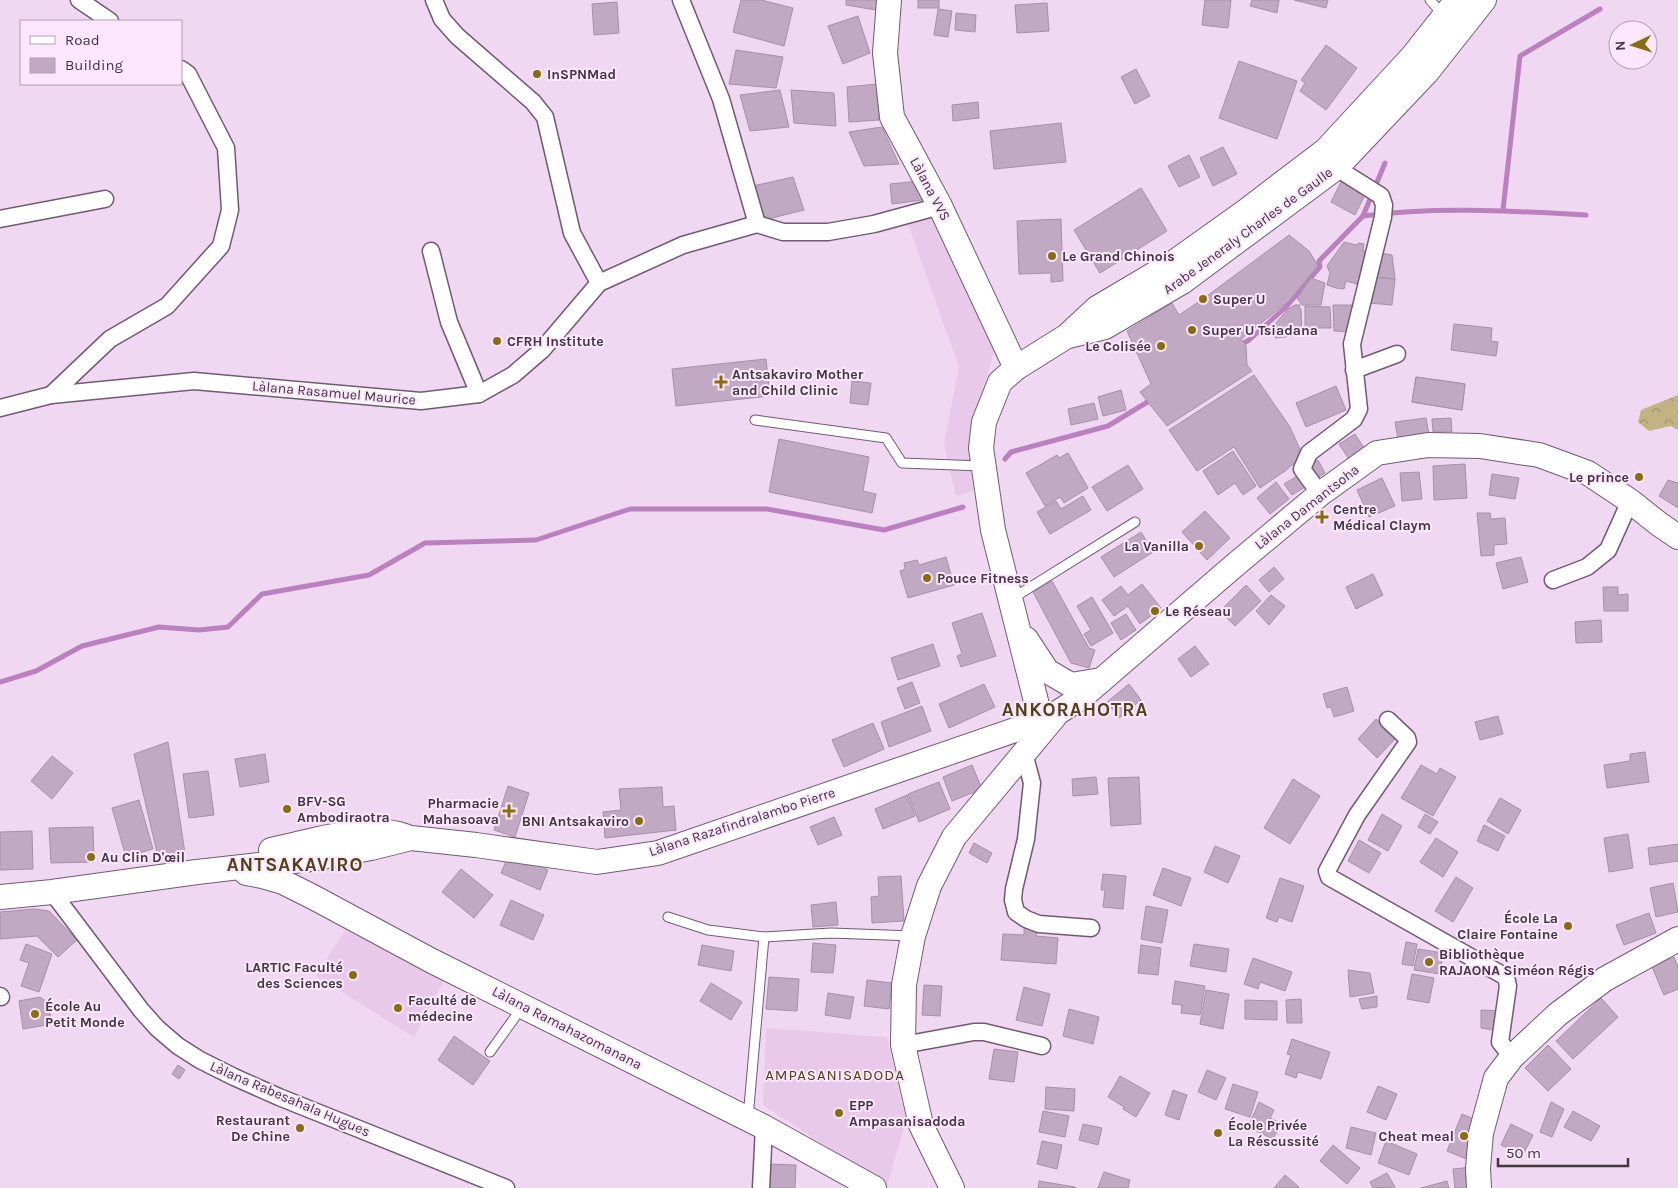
<svg xmlns="http://www.w3.org/2000/svg" width="1678" height="1188" viewBox="0 0 1678 1188" font-family="Karla,sans-serif">
<style>
.built{fill:#e9c9ea}
.forest{fill:url(#forest-crowns)}
.lines{fill:none;stroke-linecap:round;stroke-linejoin:round}
.stream{stroke:#ba81be;stroke-width:5}
.building{fill:#c1a9c3;stroke:#a78fa9}
.lane-casing{stroke:#715b72;stroke-width:11}
.street-casing{stroke:#715b72;stroke-width:19}
.secondary-casing{stroke:#715b72;stroke-width:26}
.lane{stroke:#fff;stroke-width:9}
.street{stroke:#fff;stroke-width:16}
.secondary{stroke:#fff;stroke-width:24}
.poi-dot{fill:#876d0b;stroke:#fbe6fc;stroke-width:2}
.labels{text-anchor:middle;dominant-baseline:central;stroke-width:4;stroke-linejoin:round;paint-order:stroke}
.poi-label{font-size:14px;font-weight:bold;fill:#413641;stroke:#fbe6fc;text-anchor:start}
.street-label{font-size:14px;fill:#413641;stroke:#fbe6fc}
.neighbourhood-label{font-size:15px;letter-spacing:1px;fill:#4e4118;stroke:#fbe6fc}
.district-label{font-size:19px;font-weight:bold;letter-spacing:1px;fill:#4e4118;stroke:#fbe6fc}
</style>
<defs>
<pattern id="forest-crowns" width="20" height="18" patternUnits="userSpaceOnUse" patternTransform="scale(1.25)"><rect width="20" height="18" fill="#c4b382"/><path d="M2 6a3 3 0 1 1 6 0M12 15a3 3 0 1 1 6 0" fill="none" stroke="#a1926c"/></pattern>
</defs>
<rect width="100%" height="100%" fill="#f0d7f2"/>
<!-- built -->
<g class="built">
<polygon points="932,210 994,350 968,448 973,491 956,496 944,444 959,367 906,219"/>
<polygon points="347,927 445,979 414,1037 316,976"/>
<polygon points="766,1028 887,1037 906,1121 887,1186 763,1105"/>
</g>
<!-- forest -->
<polygon class="forest" points="1678,395 1678,430 1671,426 1649,431 1638,422 1641,410"/>
<g class="lines">
<!-- stream -->
<g class="stream">
<polyline points="1503,210 1520,56 1600,9"/>
<path d="M 1363,216 C 1437,206 1512,211 1586,215"/>
<polyline points="1240,345 1249,340 1286,307 1320,267 1319,261 1363,216 1385,163"/>
<polyline points="1005,459 1011,452 1108,426 1154,398"/>
<polyline points="0,682 36,671 82,646 159,627 199,630 228,627 262,594 369,575 425,543 536,540 630,509 767,509 884,530 963,507"/>
</g>
</g>
<!-- building -->
<g class="building">
<polygon points="741,0 761,0 793,8 784,46 733,32"/>
<polygon points="846,0 877,0 876,10 846,5"/>
<rect x="918" y="0" width="21" height="8"/>
<polygon points="1205,0 1231,0 1228,28 1202,25"/>
<polygon points="1252,0 1279,0 1277,13 1250,6"/>
<polygon points="1294,0 1328,0 1326,8"/>
<polygon points="617,2 619,33 594,35 592,4"/>
<polygon points="1047,3 1049,31 1017,33 1015,5"/>
<polygon points="938,9 952,11 948,37 934,35"/>
<polygon points="956,13 976,15 975,32 955,30"/>
<polygon points="858,16 870,53 843,64 828,26"/>
<polygon points="1326,45 1357,68 1326,110 1300,91 1305,83 1301,80"/>
<polygon points="736,50 783,57 776,88 729,84"/>
<polygon points="1239,61 1297,81 1277,139 1219,118"/>
<polygon points="1136,69 1150,96 1135,104 1121,77"/>
<polygon points="877,84 879,120 849,122 847,87"/>
<polygon points="780,90 789,127 750,131 740,95"/>
<polygon points="791,90 834,93 836,126 794,123"/>
<polygon points="978,102 979,118 953,121 952,105"/>
<polygon points="1061,123 1066,162 994,169 990,131"/>
<polygon points="882,127 899,164 864,166 849,132"/>
<polygon points="1223,147 1237,174 1213,186 1200,158"/>
<polygon points="1189,155 1200,177 1179,187 1168,166"/>
<polygon points="793,177 804,210 764,220 753,186"/>
<polygon points="1343,178 1367,191 1355,215 1331,202"/>
<polygon points="919,181 922,200 892,204 890,184"/>
<polygon points="1141,188 1167,231 1100,273 1074,230"/>
<polygon points="1061,219 1063,281 1051,282 1051,273 1019,274 1017,221"/>
<polygon points="1289,235 1309,251 1318,266 1289,301 1241,339 1246,345 1247,365 1252,371 1167,426 1140,392 1151,384 1127,331 1172,303 1179,315 1203,299"/>
<polygon points="1344,242 1356,245 1359,243 1364,244 1363,251 1365,251 1363,264 1361,266 1361,277 1357,284 1346,281 1344,289 1336,288 1327,285 1330,273 1327,266"/>
<polygon points="1375,252 1392,255 1395,279 1372,277"/>
<polygon points="1372,277 1395,279 1392,305 1369,303"/>
<polygon points="1311,278 1325,283 1321,305 1302,305 1297,298"/>
<polygon points="1295,305 1300,305 1299,309 1301,309 1302,335 1276,338 1268,332 1288,309"/>
<polygon points="1333,305 1353,305 1355,311 1352,332 1334,331"/>
<polygon points="1305,306 1330,307 1331,328 1305,328"/>
<polygon points="1454,324 1492,328 1491,341 1498,342 1496,356 1451,350"/>
<polygon points="766,359 770,396 676,406 672,369"/>
<polygon points="1254,375 1290,427 1303,456 1285,471 1260,488 1234,447 1197,471 1169,430"/>
<polygon points="1416,377 1465,384 1462,410 1412,402"/>
<polygon points="1416,377 1465,384 1462,410 1412,402"/>
<polygon points="852,381 871,383 868,405 850,403"/>
<polygon points="1336,386 1346,410 1306,427 1296,403"/>
<polygon points="1121,390 1126,410 1103,416 1098,397"/>
<polygon points="1094,403 1098,419 1071,425 1068,409"/>
<polygon points="1426,418 1429,435 1398,439 1395,422"/>
<polygon points="1451,418 1452,432 1433,432 1432,419"/>
<polygon points="1355,434 1366,451 1350,461 1339,444"/>
<polygon points="779,439 869,457 863,491 876,494 872,513 769,492"/>
<polygon points="1233,451 1256,486 1243,495 1235,483 1218,495 1203,471"/>
<polygon points="1068,453 1088,488 1064,503 1060,497 1045,506 1026,473 1057,455 1059,458"/>
<polygon points="1318,460 1325,473 1315,479 1308,465"/>
<polygon points="1465,464 1467,498 1434,500 1433,466"/>
<polygon points="1128,465 1143,489 1107,511 1092,487"/>
<polygon points="1419,472 1422,499 1402,501 1400,473"/>
<polygon points="1492,474 1519,478 1515,499 1489,495"/>
<polygon points="1297,476 1305,487 1292,495 1284,484"/>
<polygon points="1382,478 1395,506 1369,517 1357,490"/>
<polygon points="1668,480 1678,483 1678,508 1659,496"/>
<polygon points="1276,482 1289,499 1270,514 1257,498"/>
<polygon points="1083,496 1091,510 1050,534 1037,512 1056,501 1061,509"/>
<polygon points="1205,511 1230,538 1207,560 1182,532"/>
<polygon points="1477,513 1490,513 1491,519 1505,518 1507,544 1494,545 1494,555 1481,556"/>
<polygon points="1141,532 1153,552 1114,577 1101,557"/>
<polygon points="946,557 954,585 908,598 900,571 905,569 904,563 917,560 919,565"/>
<polygon points="1521,557 1528,582 1503,589 1496,563"/>
<polygon points="1274,567 1284,579 1269,592 1259,580"/>
<polygon points="1373,574 1383,595 1356,609 1346,587"/>
<polygon points="1052,581 1089,648 1095,650 1089,668 1071,663 1033,592"/>
<polygon points="1142,584 1161,608 1140,624 1128,606 1114,616 1102,600 1121,586 1128,595"/>
<polygon points="1246,585 1261,601 1235,626 1220,611"/>
<polygon points="1603,587 1618,587 1618,595 1628,594 1628,611 1604,611"/>
<polygon points="1271,595 1285,606 1269,625 1256,611"/>
<polygon points="1092,597 1113,633 1091,646 1084,634 1091,630 1077,606"/>
<polygon points="982,613 996,656 961,667 957,656 962,654 952,623"/>
<polygon points="1126,614 1136,630 1121,640 1111,623"/>
<polygon points="1601,620 1602,642 1576,643 1575,622"/>
<polygon points="933,644 940,666 898,680 891,658"/>
<polygon points="1195,646 1209,664 1191,677 1178,659"/>
<polygon points="912,682 920,703 905,709 897,688"/>
<polygon points="984,684 995,707 949,728 939,704"/>
<polygon points="1129,684 1141,700 1119,718 1107,702"/>
<polygon points="1347,687 1354,711 1334,717 1331,707 1327,708 1323,694"/>
<polygon points="922,706 931,731 889,747 881,722"/>
<polygon points="1498,716 1503,734 1480,740 1475,722"/>
<polygon points="1376,719 1396,738 1377,758 1358,739"/>
<polygon points="873,723 884,749 844,767 832,740"/>
<polygon points="168,742 185,853 158,857 134,754"/>
<polygon points="1645,752 1649,782 1607,788 1604,765 1630,761 1630,754"/>
<polygon points="265,754 269,782 240,787 235,759"/>
<polygon points="52,756 73,773 52,799 31,781"/>
<polygon points="972,765 982,789 952,801 943,777"/>
<polygon points="1421,765 1437,774 1440,768 1456,777 1433,816 1401,798"/>
<polygon points="208,771 214,815 189,818 183,774"/>
<polygon points="1096,777 1098,794 1073,796 1072,779"/>
<polygon points="1139,777 1141,824 1111,826 1108,778"/>
<polygon points="1293,779 1320,796 1290,844 1264,828"/>
<polygon points="939,782 950,809 919,822 908,794"/>
<polygon points="508,786 529,793 515,837 494,830"/>
<polygon points="662,787 663,807 674,806 676,830 605,838 603,812 621,810 619,789"/>
<polygon points="907,795 915,816 883,829 875,809"/>
<polygon points="1500,798 1521,810 1508,834 1487,821"/>
<polygon points="139,800 153,849 126,857 112,808"/>
<polygon points="1382,814 1402,826 1388,851 1368,840"/>
<polygon points="1425,814 1438,822 1430,834 1418,827"/>
<polygon points="834,817 842,835 818,845 810,827"/>
<polygon points="1484,825 1505,836 1498,851 1477,841"/>
<polygon points="93,827 94,862 51,863 49,828"/>
<polygon points="32,831 33,869 0,870 0,832"/>
<polygon points="1628,834 1633,868 1609,872 1604,838"/>
<polygon points="1436,838 1458,852 1443,877 1420,862"/>
<polygon points="1359,840 1381,853 1369,873 1348,861"/>
<polygon points="974,843 992,853 987,863 969,853"/>
<polygon points="1678,844 1678,861 1650,865 1648,848"/>
<polygon points="1215,846 1240,856 1228,883 1204,872"/>
<polygon points="509,854 548,870 540,890 501,873"/>
<polygon points="1163,868 1191,878 1181,906 1153,895"/>
<polygon points="461,869 493,895 474,918 442,892"/>
<polygon points="1103,874 1126,876 1123,909 1103,907 1105,890 1101,890"/>
<polygon points="901,876 904,921 872,923 871,897 879,896 878,877"/>
<polygon points="1456,877 1473,888 1453,922 1435,911"/>
<polygon points="1280,878 1304,886 1292,922 1279,917 1277,922 1266,918"/>
<polygon points="1673,883 1678,912 1656,917 1650,888"/>
<polygon points="511,900 544,915 533,940 500,925"/>
<polygon points="836,902 838,925 813,927 811,905"/>
<polygon points="1146,906 1168,910 1162,943 1141,939"/>
<polygon points="34,909 49,911 77,940 58,957 37,936 0,939 0,912"/>
<polygon points="1649,913 1656,933 1624,945 1616,925"/>
<polygon points="1024,926 1037,927 1036,936 1058,938 1056,964 1001,960 1003,934 1024,935"/>
<polygon points="1406,942 1417,944 1413,966 1402,964"/>
<polygon points="813,943 836,945 833,973 811,972"/>
<polygon points="26,944 52,954 39,992 21,986 29,963 20,960"/>
<polygon points="1194,944 1229,949 1226,972 1190,966"/>
<polygon points="702,945 734,951 731,971 698,965"/>
<polygon points="1141,945 1161,948 1158,975 1138,973"/>
<polygon points="1418,949 1443,953 1440,974 1414,970"/>
<polygon points="1674,957 1678,967 1678,989 1664,995 1652,967"/>
<polygon points="1253,958 1292,972 1285,991 1260,982 1258,989 1244,984"/>
<polygon points="1348,970 1370,973 1374,993 1350,997"/>
<polygon points="1412,974 1434,978 1429,1003 1407,999"/>
<polygon points="769,977 799,979 797,1011 766,1009"/>
<polygon points="867,980 892,983 889,1009 864,1006"/>
<polygon points="1175,981 1205,986 1200,1015 1181,1013 1182,1005 1172,1004"/>
<polygon points="711,983 742,1002 731,1020 700,1001"/>
<polygon points="924,985 942,986 940,1016 922,1015"/>
<polygon points="1024,987 1050,994 1042,1026 1016,1020"/>
<polygon points="1206,990 1229,994 1223,1029 1200,1024"/>
<polygon points="828,993 854,997 850,1019 825,1015"/>
<polygon points="1377,996 1377,1007 1362,1009 1359,999"/>
<polygon points="40,997 48,1003 52,1024 23,1029 19,1001"/>
<polygon points="1601,998 1618,1017 1573,1059 1556,1041"/>
<polygon points="1301,999 1302,1023 1287,1023 1286,1000"/>
<polygon points="1245,1000 1277,1001 1277,1020 1245,1019"/>
<polygon points="1069,1009 1099,1017 1093,1044 1063,1036"/>
<polygon points="1481,1010 1500,1011 1498,1031 1481,1028"/>
<polygon points="454,1036 490,1061 473,1085 438,1060"/>
<polygon points="1292,1039 1330,1052 1321,1079 1298,1072 1296,1078 1285,1074 1291,1055 1287,1054"/>
<polygon points="1548,1045 1571,1069 1548,1091 1525,1068"/>
<polygon points="994,1049 1018,1052 1014,1082 989,1079"/>
<polygon points="178,1065 185,1070 179,1079 172,1074"/>
<polygon points="1207,1070 1226,1078 1216,1100 1198,1092"/>
<polygon points="1120,1076 1150,1093 1136,1117 1123,1109 1124,1107 1108,1097"/>
<polygon points="1233,1084 1258,1092 1250,1117 1225,1109"/>
<polygon points="1378,1086 1397,1094 1386,1120 1367,1112"/>
<polygon points="1046,1087 1075,1089 1074,1111 1045,1109"/>
<polygon points="1173,1090 1187,1095 1179,1120 1165,1115"/>
<polygon points="1259,1102 1274,1110 1270,1118 1281,1123 1273,1139 1248,1127"/>
<polygon points="1551,1102 1564,1109 1552,1137 1540,1132"/>
<polygon points="1043,1111 1069,1116 1065,1137 1039,1132"/>
<polygon points="1573,1111 1600,1126 1591,1141 1564,1127"/>
<polygon points="1462,1114 1476,1120 1476,1163 1447,1151"/>
<polygon points="1083,1124 1102,1128 1098,1145 1079,1140"/>
<polygon points="1511,1124 1533,1135 1523,1155 1501,1145"/>
<polygon points="1351,1127 1376,1133 1371,1155 1346,1148"/>
<polygon points="1042,1141 1062,1145 1057,1169 1037,1164"/>
<polygon points="1386,1141 1417,1154 1409,1175 1378,1163"/>
<polygon points="1333,1145 1360,1168 1347,1184 1320,1161"/>
<polygon points="768,1164 796,1165 795,1188 768,1188"/>
<polygon points="1473,1167 1475,1188 1455,1188 1453,1169"/>
<polygon points="1104,1172 1130,1180 1128,1188 1098,1188"/>
<polygon points="1387,1173 1395,1187 1373,1188 1370,1182"/>
<polygon points="1285,1175 1299,1187 1298,1188 1274,1188"/>
<polygon points="1039,1181 1075,1187 1075,1188 1038,1188"/>
<polygon points="1447,1181 1449,1188 1421,1188"/>
</g>
<g class="lines">
<!-- lane casing -->
<g class="lane-casing">
<g id="lane">
<polyline points="1430,0 1443,15"/>
<polyline points="755,420 886,438 902,463 982,466"/>
<polyline points="1013,598 1135,522"/>
<polyline points="668,917 708,930 764,937 831,933 913,936"/>
<polyline points="490,1052 523,1006"/>
<polyline points="748,1118 764,937"/>
</g>
</g>
<!-- street casing -->
<g class="street-casing">
<g id="street">
<polyline points="79,0 110,21"/>
<polyline points="434,0 442,19 457,36 533,102 545,117 572,233 599,283"/>
<polyline points="681,0 721,99 757,224"/>
<polyline points="0,219 105,199"/>
<polyline points="431,251 449,322 479,394"/>
<polyline points="1354,370 1397,354"/>
<polyline points="51,395 110,339 167,306 221,246 230,210 226,148 188,74 181,69"/>
<polyline points="0,408 51,395 194,381 421,401 479,394 513,375 542,350 599,283 683,245 757,224 783,232 828,232 874,224 940,206"/>
<polyline points="1320,494 1302,469 1309,453 1354,419 1359,409 1352,344 1383,217 1384,205 1381,196 1335,167"/>
<polyline points="1553,580 1587,567 1608,550 1630,501"/>
<polyline points="1388,720 1407,738 1408,742 1357,815 1327,871 1329,877 1506,977 1508,986 1500,1042 1512,1057"/>
<polyline points="1024,753 1032,783 1026,839 1014,889 1013,900 1016,912 1026,919 1039,924 1091,928"/>
<polyline points="52,892 141,1010 157,1028 178,1046 200,1060 234,1077 279,1097 506,1188"/>
<polyline points="0,996 1,997"/>
<polyline points="903,1045 974,1032 984,1032 1042,1046"/>
<polyline points="761,1188 764,1127"/>
</g>
</g>
<!-- secondary casing -->
<g class="secondary-casing">
<g id="secondary">
<polyline points="889,0 885,53 892,117 940,206 1016,368"/>
<polyline points="1068,336 1105,327 1182,282 1337,167 1427,72 1484,0"/>
<polyline points="1026,639 1047,671 1071,685 1101,680"/>
<polyline points="1041,721 993,530 981,448 984,422 1000,382 1016,368 1067,336 1097,308 1173,263 1246,211 1326,150 1412,57 1457,0"/>
<path d="M 271,850 C 312,842 365,822 405,836"/>
<polyline points="246,873 262,876 283,882 313,897 432,961 764,1127 874,1188"/>
<polyline points="0,897 52,892 197,872 311,859 371,848 411,838 476,845 597,862 658,853 1041,721 1057,713 1082,697 1235,565 1320,494 1377,453 1428,445 1480,446 1539,455 1588,473 1630,501 1659,524 1678,537"/>
<polyline points="952,1188 921,1125 903,1045 904,985 913,936 929,886 954,837 1055,716"/>
<polyline points="1479,1188 1478,1168 1481,1133 1496,1078 1512,1057 1558,1014 1605,979 1678,939"/>
</g>
</g>
<!-- lane -->
<use href="#lane" class="lane"/>
<!-- street -->
<use href="#street" class="street"/>
<!-- secondary -->
<use href="#secondary" class="secondary"/>
</g>
<!-- markers -->
<g class="poi-dot">
<circle cx="537" cy="74" r="5"/>
<circle cx="1052" cy="256" r="5"/>
<circle cx="1203" cy="299" r="5"/>
<circle cx="1192" cy="330" r="5"/>
<circle cx="497" cy="341" r="5"/>
<circle cx="1161" cy="346" r="5"/>
<path d="M718.5 374.5h5v5h5v5h-5v5h-5v-5h-5v-5h5z"/>
<circle cx="1639" cy="477" r="5"/>
<path d="M1319.5 509.5h5v5h5v5h-5v5h-5v-5h-5v-5h5z"/>
<circle cx="1199" cy="546" r="5"/>
<circle cx="927" cy="578" r="5"/>
<circle cx="1155" cy="611" r="5"/>
<circle cx="287" cy="809" r="5"/>
<path d="M506.5 803.5h5v5h5v5h-5v5h-5v-5h-5v-5h5z"/>
<circle cx="639" cy="821" r="5"/>
<circle cx="91" cy="857" r="5"/>
<circle cx="1568" cy="926" r="5"/>
<circle cx="1429" cy="962" r="5"/>
<circle cx="353" cy="975" r="5"/>
<circle cx="398" cy="1008" r="5"/>
<circle cx="35" cy="1014" r="5"/>
<circle cx="839" cy="1113" r="5"/>
<circle cx="300" cy="1128" r="5"/>
<circle cx="1218" cy="1133" r="5"/>
<circle cx="1464" cy="1136" r="5"/>
</g>
<g class="labels">
<!-- poi labels -->
<g class="poi-label">
<text x="547" y="74">InSPNMad</text>
<text x="1062" y="256">Le Grand Chinois</text>
<text x="1213" y="299">Super U</text>
<text x="1202" y="330">Super U Tsiadana</text>
<text x="507" y="341">CFRH Institute</text>
<text x="1151" y="346" text-anchor="end">Le Colisée</text>
<text x="732" y="374">Antsakaviro Mother<tspan x="732" dy="16">and Child Clinic</tspan></text>
<text x="1629" y="477" text-anchor="end">Le prince</text>
<text x="1333" y="509">Centre<tspan x="1333" dy="16">Médical Claym</tspan></text>
<text x="1189" y="546" text-anchor="end">La Vanilla</text>
<text x="937" y="578">Pouce Fitness</text>
<text x="1165" y="611">Le Réseau</text>
<text x="297" y="801">BFV-SG<tspan x="297" dy="16">Ambodiraotra</tspan></text>
<text x="499" y="803" text-anchor="end">Pharmacie<tspan x="499" dy="16">Mahasoava</tspan></text>
<text x="629" y="821" text-anchor="end">BNI Antsakaviro</text>
<text x="101" y="857">Au Clin D'œil</text>
<text x="1558" y="918" text-anchor="end">École La<tspan x="1558" dy="16">Claire Fontaine</tspan></text>
<text x="1439" y="954">Bibliothèque<tspan x="1439" dy="16">RAJAONA Siméon Régis</tspan></text>
<text x="343" y="967" text-anchor="end">LARTIC Faculté<tspan x="343" dy="16">des Sciences</tspan></text>
<text x="408" y="1000">Faculté de<tspan x="408" dy="16">médecine</tspan></text>
<text x="45" y="1006">École Au<tspan x="45" dy="16">Petit Monde</tspan></text>
<text x="849" y="1105">EPP<tspan x="849" dy="16">Ampasanisadoda</tspan></text>
<text x="290" y="1120" text-anchor="end">Restaurant<tspan x="290" dy="16">De Chine</tspan></text>
<text x="1228" y="1125">École Privée<tspan x="1228" dy="16">La Réscussité</tspan></text>
<text x="1454" y="1136" text-anchor="end">Cheat meal</text>
</g>
<!-- street labels -->
<g class="street-label">
<text transform="translate(930 189) rotate(62)">Làlana VVS</text>
<text transform="translate(1248 231) rotate(-36)">Arabe Jeneraly Charles de Gaulle</text>
<text transform="translate(334 393) rotate(5)">Làlana Rasamuel Maurice</text>
<text transform="translate(1307 507) rotate(-38)">Làlana Damantsoha</text>
<text transform="translate(742 822) rotate(-18)">Làlana Razafindralambo Pierre</text>
<text transform="translate(567 1028) rotate(27)">Làlana Ramahazomanana</text>
<text transform="translate(290 1099) rotate(23)">Làlana Rabesahala Hugues</text>
</g>
<!-- neighbourhood labels -->
<g class="neighbourhood-label">
<text x="835" y="1075">AMPASANISADODA</text>
</g>
<!-- district labels -->
<g class="district-label">
<text x="1075" y="710">ANKORAHOTRA</text>
<text x="295" y="865">ANTSAKAVIRO</text>
</g>
</g>
<!-- legend -->
<rect x="20" y="20" width="162" height="65" fill="#fbe6fc" stroke="#b1a0b1"/>
<rect x="30" y="36" width="25" height="8" fill="#ffffff" stroke="#b1a0b1"/>
<text x="65" y="45" font-size="15" fill="#413641">Road</text>
<rect x="30" y="58" width="25" height="15" fill="#c1a9c3" stroke="#b1a0b1"/>
<text x="65" y="70" font-size="15" fill="#413641">Building</text>
<!-- north arrow -->
<g transform="translate(1633 45) rotate(266)"><circle r="24" fill="#fbe6fc" stroke="#b1a0b1"/>
<path d="M0-4L9 19L0 12L-9 19Z" fill="#876d0b"/>
<text y="-8" font-size="14" font-weight="bold" text-anchor="middle" fill="#413641">N</text>
</g>
<!-- scale -->
<path d="M1498 1158v8h130v-8" fill="none" stroke="#413641" stroke-width="2.5"/>
<text x="1506" y="1158" font-size="15" fill="#413641" stroke="#fbe6fc" stroke-width="4" paint-order="stroke">50 m</text>
</svg>
